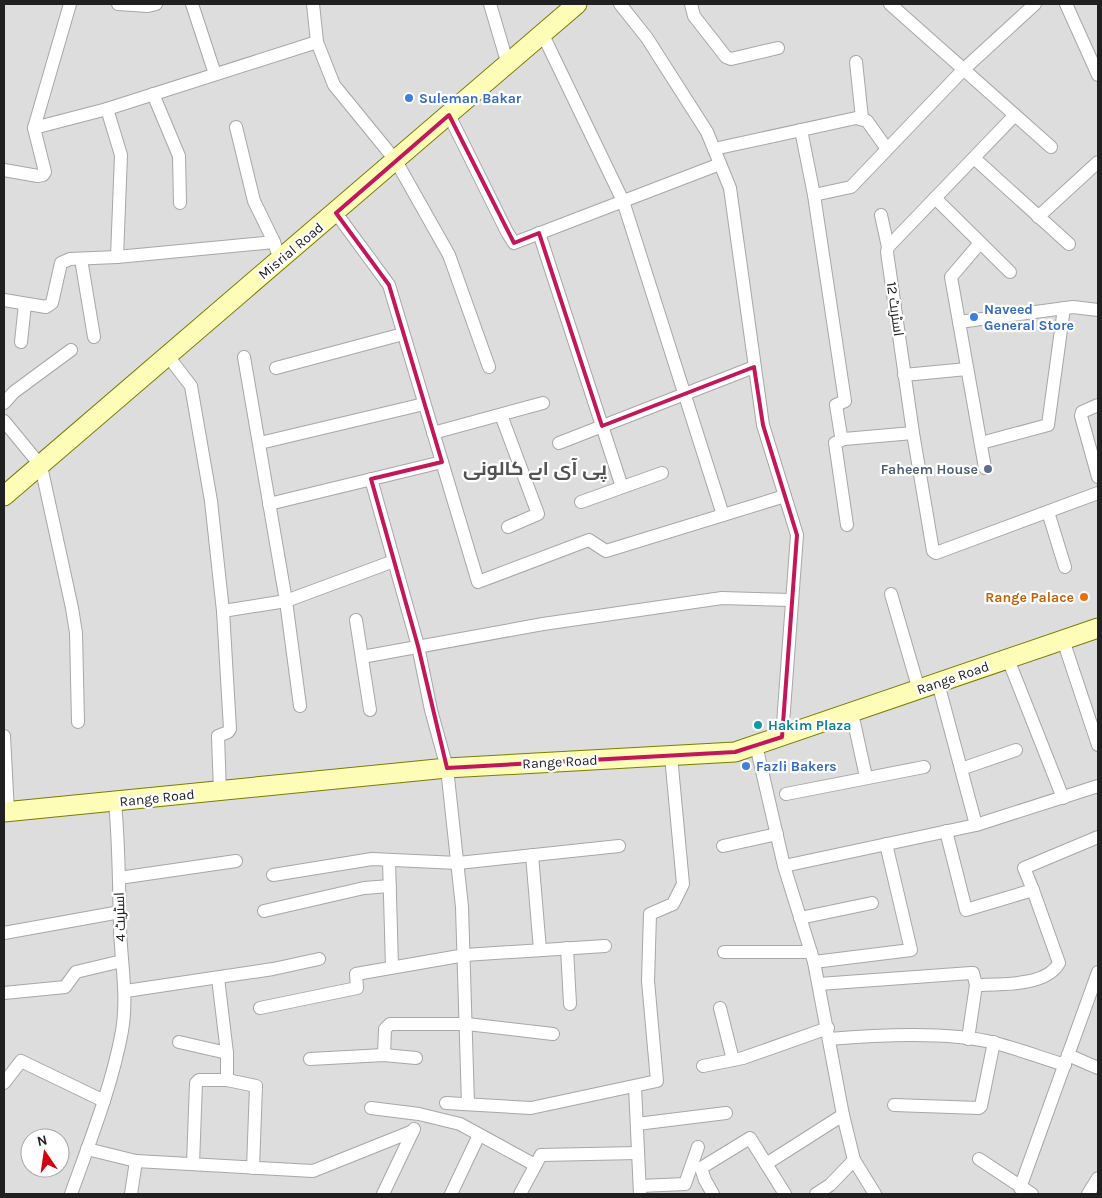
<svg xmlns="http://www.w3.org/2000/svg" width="1102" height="1198" viewBox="0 0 1102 1198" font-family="Karla,Cairo,sans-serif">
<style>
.residential{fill:#dedddd;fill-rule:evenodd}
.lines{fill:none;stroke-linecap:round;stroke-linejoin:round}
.street-casing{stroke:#a7a7a7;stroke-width:14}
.secondary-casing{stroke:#797e00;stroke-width:21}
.street{stroke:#fff;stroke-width:12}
.secondary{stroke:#fefdb7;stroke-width:19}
.marked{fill:none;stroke:#c2185b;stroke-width:4;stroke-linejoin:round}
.shop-dot{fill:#3f7fe0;stroke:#fff;stroke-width:2}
.service-dot{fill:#5c6f8a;stroke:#fff;stroke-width:2}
.food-dot{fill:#e8710a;stroke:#fff;stroke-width:2}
.culture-dot{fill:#0f9aa8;stroke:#fff;stroke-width:2}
.labels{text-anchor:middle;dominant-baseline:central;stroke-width:4.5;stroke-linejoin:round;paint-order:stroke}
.shop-label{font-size:14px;font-weight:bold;fill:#366cbe;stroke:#fff;text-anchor:start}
.street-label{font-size:14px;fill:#202020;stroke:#fff}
.service-label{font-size:14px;font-weight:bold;fill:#4e5e75;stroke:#fff;text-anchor:end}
.food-label{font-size:14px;font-weight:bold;fill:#c56008;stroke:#fff;text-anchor:end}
.culture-label{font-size:14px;font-weight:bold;fill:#0d838f;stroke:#fff;text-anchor:start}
.district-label{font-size:19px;font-weight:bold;fill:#535353;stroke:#fff}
</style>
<rect width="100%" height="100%" fill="#f1ede6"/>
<!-- residential -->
<path class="residential" d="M 4,4 L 1098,4 L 1098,1194 L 4,1194 ZM 30,1138 L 60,1138 L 60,1168 L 30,1168 Z"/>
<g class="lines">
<!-- street casing -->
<g class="street-casing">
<g id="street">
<polyline points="118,4 148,6 156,4"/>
<polyline points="192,4 215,74"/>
<polyline points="313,4 317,42 334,85 396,161 449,255 489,367"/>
<polyline points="490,4 508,65"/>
<polyline points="620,4 647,38 707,132 730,188 763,425 797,535 782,737"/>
<polyline points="691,4 694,16 726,57 731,59 778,48"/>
<polyline points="890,4 1051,147"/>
<polyline points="1066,4 1098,75"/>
<polyline points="543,35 623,201 723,515"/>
<polyline points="856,62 862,118"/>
<polyline points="153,94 179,156 180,203"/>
<polyline points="107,109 121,155 117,257 274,242 280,260"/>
<polyline points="449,115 507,232 514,243 720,164"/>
<polyline points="1015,115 888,247 887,252 913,433 933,551 936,553 1098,493"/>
<polyline points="236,127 254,201 274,242"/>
<polyline points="34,128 107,109 317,42"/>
<polyline points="801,130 814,195 845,401 836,405 841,436 844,439"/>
<polyline points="714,149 856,118 867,121 887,149"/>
<polyline points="974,158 1069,244"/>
<polyline points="4,170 38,176 43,175 45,172 34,128 70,4"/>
<polyline points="814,195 851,187 963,70 1035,4"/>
<polyline points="935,198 1010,272"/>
<polyline points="336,213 389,285 478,582 589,540 606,551 785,496"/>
<polyline points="881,215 888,247"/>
<polyline points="1038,217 1098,162"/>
<polyline points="539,233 622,487"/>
<polyline points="980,243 951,277 985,468"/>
<polyline points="81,259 94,337"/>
<polyline points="4,300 46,307 52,303 61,263 70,259 117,257"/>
<polyline points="959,322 1073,307 1098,310"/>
<polyline points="21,342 25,304"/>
<polyline points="168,356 191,386 211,501 223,611 230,729 228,732 218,736 220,792"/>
<polyline points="244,357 286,601 300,706"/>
<polyline points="276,368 403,334"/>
<polyline points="904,375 967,369"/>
<polyline points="4,403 14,392 71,350"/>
<polyline points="1098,405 1082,412 1081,416 1098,477"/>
<polyline points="501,415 538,514 508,527"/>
<polyline points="4,421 41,466 72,608 76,633 78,722"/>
<polyline points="433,433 543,403"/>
<polyline points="260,443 424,404"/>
<polyline points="559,443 754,367"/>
<polyline points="981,443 1048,425 1064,308"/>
<polyline points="371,479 418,646 431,710 447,768 462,907 468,1104"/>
<polyline points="581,502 662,473"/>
<polyline points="269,504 442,462"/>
<polyline points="1048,512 1065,567"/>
<polyline points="847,525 835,443 844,439 913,433"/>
<polyline points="891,594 919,690"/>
<polyline points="223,611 286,601 394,561"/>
<polyline points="356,620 370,710"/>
<polyline points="1063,640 1098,745"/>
<polyline points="362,657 543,624 722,598 791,600"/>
<polyline points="1008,659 1063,798"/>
<polyline points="938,683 976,825"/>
<polyline points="852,713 866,777"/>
<polyline points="4,736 8,812"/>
<polyline points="756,745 784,866 814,962 843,1115 854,1160 875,1194"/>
<polyline points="961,769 1016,750"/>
<polyline points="786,794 924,767"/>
<polyline points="946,831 966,910 1033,890 1024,868 1098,837"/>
<polyline points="723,846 777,834"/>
<polyline points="532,855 540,950"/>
<polyline points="389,861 392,967"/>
<polyline points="784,866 976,825 1098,786"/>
<polyline points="273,875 372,859 458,863 619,846"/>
<polyline points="119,878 236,861"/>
<polyline points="264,911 364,888 390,886"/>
<polyline points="800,918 872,903"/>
<polyline points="4,933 120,912"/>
<polyline points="567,948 570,1004"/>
<polyline points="724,952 811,952"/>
<polyline points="814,962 911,950 886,844"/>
<polyline points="218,978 227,1053 227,1080"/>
<polyline points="819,984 971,973 973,973 976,985"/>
<polyline points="126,991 273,969 319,959"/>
<polyline points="4,993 65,987 76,972 122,961"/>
<polyline points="260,1008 357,988 356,974 465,955 605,946"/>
<polyline points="720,1008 733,1060"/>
<path d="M 829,1039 C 876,1035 949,1031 995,1043 C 1018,1049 1042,1058 1065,1065"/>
<path d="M 968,1039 L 976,985 C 999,984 1046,987 1059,963 L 1033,890"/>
<polyline points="179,1042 227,1053"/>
<polyline points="384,1055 385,1029 390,1024 467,1024 553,1034"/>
<polyline points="1068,1055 1098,1068"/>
<polyline points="310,1059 384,1055 416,1058"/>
<polyline points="703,1066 743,1058 828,1028"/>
<polyline points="4,1083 21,1061 104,1101"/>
<polyline points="635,1087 640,1194"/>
<polyline points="446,1103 531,1108 657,1081 648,981 650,914 673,904 683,884 671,756"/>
<polyline points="894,1105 979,1108 981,1106 994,1042"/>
<polyline points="371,1108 419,1114 460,1124 535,1165"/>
<polyline points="637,1124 726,1113"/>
<polyline points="87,1149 136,1161 131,1194"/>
<polyline points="979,1159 1032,1194"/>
<polyline points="136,1161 313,1171 413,1131"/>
<polyline points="193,1164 196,1083 199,1080 227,1080 256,1086 253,1168"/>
<polyline points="766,1164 843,1115"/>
<polyline points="640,1186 685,1184 698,1147"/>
<polyline points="1020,1188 1098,972"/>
<path d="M 71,1194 C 90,1141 112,1086 122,1031 C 128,995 121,963 120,928 C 119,886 119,844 115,802"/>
<polyline points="383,1194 414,1129"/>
<polyline points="451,1194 479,1135"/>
<polyline points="520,1194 541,1155 638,1153"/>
<polyline points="713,1194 705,1180 701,1168 750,1138 785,1194"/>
<polyline points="816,1194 830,1185 854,1160"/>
<polyline points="1088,1194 1098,1178"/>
</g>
</g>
<!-- secondary casing -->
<g class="secondary-casing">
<g id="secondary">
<polyline points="4,496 577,4"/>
<polyline points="4,812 447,768 735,752 1098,628"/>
</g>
</g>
<!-- street -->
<use href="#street" class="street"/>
<!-- secondary -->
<use href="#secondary" class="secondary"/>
</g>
<!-- marked area -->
<path class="marked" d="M 449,115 L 514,243 L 539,233 L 602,426 L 754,367 L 763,425 L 797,535 L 782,737 L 735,752 L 447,768 L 418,646 L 371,479 L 442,462 L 389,285 L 336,213 Z"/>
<!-- markers -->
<g class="shop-dot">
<circle cx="409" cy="98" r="5"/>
<circle cx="974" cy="317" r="5"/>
<circle cx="746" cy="766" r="5"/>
</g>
<circle class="service-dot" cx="988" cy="469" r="5"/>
<circle class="food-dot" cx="1084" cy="597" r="5"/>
<circle class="culture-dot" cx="758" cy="725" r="5"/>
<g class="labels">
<!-- shop labels -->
<g class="shop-label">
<text x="419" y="98">Suleman Bakar</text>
<text x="984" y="309">Naveed<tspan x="984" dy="16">General Store</tspan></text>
<text x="756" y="766">Fazli Bakers</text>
</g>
<!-- street labels -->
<g class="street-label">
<text transform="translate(291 251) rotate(-40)">Misrial Road</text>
<text transform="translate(895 309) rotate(82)">اسٹریٹ 12</text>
<text transform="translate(953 678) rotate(-19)">Range Road</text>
<text transform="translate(560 762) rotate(-3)">Range Road</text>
<text transform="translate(157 798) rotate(-6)">Range Road</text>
<text transform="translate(120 917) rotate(-92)">اسٹریٹ 4</text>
</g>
<!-- service labels -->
<g class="service-label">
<text x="978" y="469">Faheem House</text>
</g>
<!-- food labels -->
<g class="food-label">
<text x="1074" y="597">Range Palace</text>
</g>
<!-- culture labels -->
<g class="culture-label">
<text x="768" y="725">Hakim Plaza</text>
</g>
<!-- district labels -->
<g class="district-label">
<text x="535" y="469">پی آی اے کالونی</text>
</g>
</g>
<!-- border -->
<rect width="1102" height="1198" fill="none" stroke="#202020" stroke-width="10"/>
<!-- north arrow -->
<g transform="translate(45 1153) rotate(347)"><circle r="24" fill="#ffffff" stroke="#a6a6a6"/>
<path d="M0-4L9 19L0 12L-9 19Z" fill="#d0000e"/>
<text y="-8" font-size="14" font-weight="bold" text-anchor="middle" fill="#202020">N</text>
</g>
</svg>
